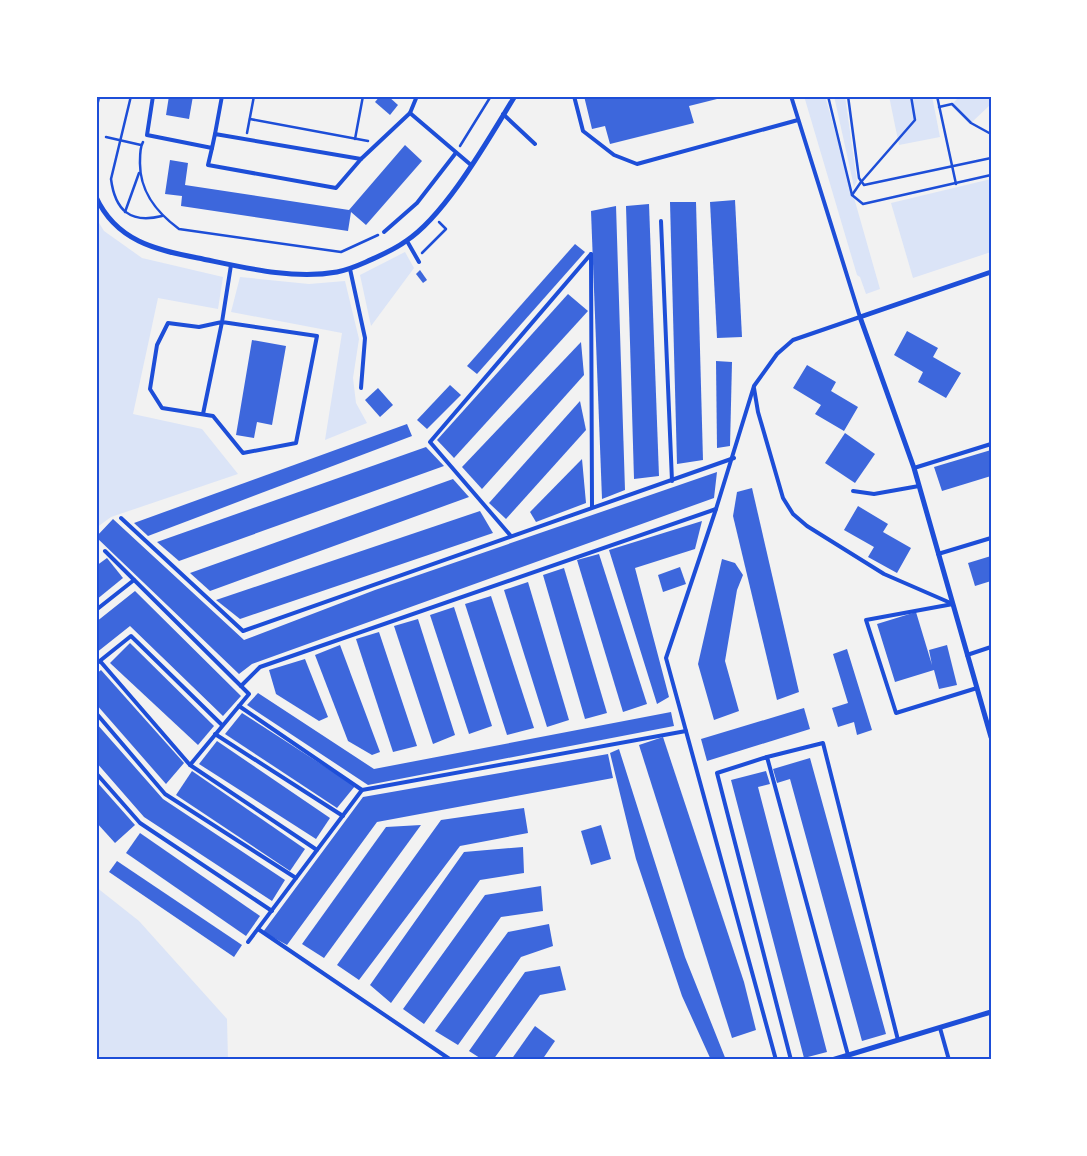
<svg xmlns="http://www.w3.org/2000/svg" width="1087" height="1156" viewBox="0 0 1087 1156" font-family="'Roboto Condensed',sans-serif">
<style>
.green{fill:#dbe4f7}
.building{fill:#3d67dc}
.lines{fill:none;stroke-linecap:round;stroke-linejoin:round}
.path{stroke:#1d4ed8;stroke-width:2.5}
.service{stroke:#1d4ed8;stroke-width:4}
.minor{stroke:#1d4ed8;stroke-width:5}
.neatline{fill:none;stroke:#1d4ed8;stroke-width:2}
</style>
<rect width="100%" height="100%" fill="#f2f2f2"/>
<!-- green -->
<g class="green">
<polygon points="804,96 825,96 880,289 866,294 860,277 857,275"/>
<polygon points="834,96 845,96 857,181 854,187"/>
<polygon points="889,96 932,96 940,137 899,145"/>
<polygon points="960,96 991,96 991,104 971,123 952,104"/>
<polygon points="991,179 991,252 913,278 891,203"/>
<polygon points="96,218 104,231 142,258 223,277 218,309 158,298 133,414 202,429 238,474 111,517 96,528"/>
<polygon points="405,252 414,268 371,326 360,275"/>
<polygon points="240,277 309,284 345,281 359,339 353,378 356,403 367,423 325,440 342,333 231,312"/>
<polygon points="96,887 139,921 227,1019 228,1060 96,1060"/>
</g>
<!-- building -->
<g class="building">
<polygon points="169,96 193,96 189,119 166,115"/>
<polygon points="380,96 388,96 398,105 390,115 375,102"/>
<polygon points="584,96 725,96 725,97 689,106 694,123 610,144 605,126 592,129"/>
<polygon points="405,145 422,161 366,225 351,212 348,231 181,206 182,196 165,194 170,160 188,163 185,185 349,210"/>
<polygon points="735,200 742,337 717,338 710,202"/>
<polygon points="670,202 696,202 703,460 677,464"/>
<polygon points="649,204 659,476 634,479 626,206"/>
<polygon points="616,206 625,490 602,499 591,211"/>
<polygon points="575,244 585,252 477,374 467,366"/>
<polygon points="420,270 427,280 423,283 416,274"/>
<polygon points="568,294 588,311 454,458 437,440"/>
<polygon points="907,331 938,348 933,357 961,373 946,398 918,382 923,372 894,355"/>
<polygon points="252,340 286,346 272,425 257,422 254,438 236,435"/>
<polygon points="581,342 584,375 482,489 462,467"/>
<polygon points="716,361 732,362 730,446 717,448"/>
<polygon points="807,365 836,382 831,391 858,407 844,431 815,414 821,405 793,388"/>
<polygon points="450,385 461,395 427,429 417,420"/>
<polygon points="378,388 393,405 380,417 365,400"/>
<polygon points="580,401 586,430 506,519 489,503"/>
<polygon points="407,424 412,436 148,536 134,523"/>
<polygon points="845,433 875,454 855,483 825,463"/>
<polygon points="426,447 444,466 179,561 157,542"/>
<polygon points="991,450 991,476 942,491 934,467"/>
<polygon points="582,459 586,503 536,522 530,512"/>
<polygon points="717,472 714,498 252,664 239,674 96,537 113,519 244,640 375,590"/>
<polygon points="453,479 469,497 210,591 190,573"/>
<polygon points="752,488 799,692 777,700 733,516 737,492"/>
<polygon points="858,506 888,524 883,532 911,548 897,573 868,557 874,547 844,530"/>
<polygon points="480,511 493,533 240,619 216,600"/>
<polygon points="702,521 695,549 635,568 669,697 657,704 609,550"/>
<polygon points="599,554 647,704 623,712 577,560"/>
<polygon points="991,556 991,581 975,586 968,563"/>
<polygon points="107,558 123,578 96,600 96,566"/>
<polygon points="722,559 735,563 743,575 737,590 725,661 739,711 714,720 698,664"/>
<polygon points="680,567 686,584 663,592 658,575"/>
<polygon points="564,568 607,713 585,719 543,575"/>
<polygon points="528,582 569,720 547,727 504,590"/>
<polygon points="135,591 241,696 223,716 130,626 96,653 96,622"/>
<polygon points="491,596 534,728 507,735 465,604"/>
<polygon points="454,607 492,726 469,734 430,615"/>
<polygon points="916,612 932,665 929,650 947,645 957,685 939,689 934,670 895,682 877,624"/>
<polygon points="418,619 455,735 433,744 394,626"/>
<polygon points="379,632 417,746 393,752 356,639"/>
<polygon points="130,643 214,726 198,745 110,663"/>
<polygon points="340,645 380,752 372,755 348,741 315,655"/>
<polygon points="847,649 872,730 857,735 854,722 838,727 832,708 848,703 833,654"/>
<polygon points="305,659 328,717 319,721 276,694 269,670"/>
<polygon points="101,670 184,763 166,784 96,704 96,674"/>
<polygon points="258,693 374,769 671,712 674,726 368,785 247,705"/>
<polygon points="804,708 810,729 707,761 701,739"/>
<polygon points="242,713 355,786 337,808 225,734"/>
<polygon points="96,723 163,799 285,880 272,901 144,817 96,762"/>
<polygon points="663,737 744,982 756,1030 732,1038 639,745"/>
<polygon points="217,741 330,818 316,839 199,764"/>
<polygon points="619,749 685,957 726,1060 711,1060 682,996 636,859 610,753"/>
<polygon points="608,754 613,778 377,822 287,945 263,932 363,797"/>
<polygon points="810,758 886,1034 862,1041 790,779 777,783 773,769"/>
<polygon points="192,771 305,849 290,871 176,795"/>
<polygon points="766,771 770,784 758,787 827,1052 804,1058 731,780"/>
<polygon points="96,781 135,825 115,843 96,822"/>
<polygon points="524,808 528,833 460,846 359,980 337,965 441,820"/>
<polygon points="421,825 324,958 302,944 386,827"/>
<polygon points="601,825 611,859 591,865 581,831"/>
<polygon points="140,833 260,916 246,936 126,853"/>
<polygon points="523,847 524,873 480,880 391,1003 370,985 464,852"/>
<polygon points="117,861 242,945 234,957 109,872"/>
<polygon points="541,886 543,911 501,917 424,1024 403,1009 485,895"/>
<polygon points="549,924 553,946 521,957 458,1045 435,1031 508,932"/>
<polygon points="560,966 566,990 540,995 493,1060 483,1060 469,1051 525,972"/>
<polygon points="535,1026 555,1041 542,1060 511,1060"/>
</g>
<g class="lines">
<!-- path -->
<g class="path">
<path d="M 131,96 L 111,179 C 115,210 130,224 162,216"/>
<polyline points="828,96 852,195 863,204 991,175"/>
<polyline points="848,96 859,178 864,185 991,158"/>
<polyline points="937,96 956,184"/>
<polyline points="939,107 952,104 971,123 991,134"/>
<polyline points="250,119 368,141"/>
<polyline points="247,133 254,96"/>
<polyline points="106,137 141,145"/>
<polyline points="355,139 363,96"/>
<path d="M 143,142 C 140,147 140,154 140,161 C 139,191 156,212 179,229 L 341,252 L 378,235"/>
<polyline points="460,146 491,96"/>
<polyline points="852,195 861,182 915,120 911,96"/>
<polyline points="125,212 139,173"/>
<polyline points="422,253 446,229 439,222"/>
</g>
<!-- service -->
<g class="service">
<polyline points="153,96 147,135 212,148 215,134 361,159 410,113 471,165"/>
<polyline points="574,96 583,131 614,155 637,164 798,120"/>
<polyline points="410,113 417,96"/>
<polyline points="503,114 535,144"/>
<polyline points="215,134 222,96"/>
<polyline points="212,148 208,165 336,188 361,159"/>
<polyline points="661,221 672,481"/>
<polyline points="384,232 417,203 455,154"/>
<polyline points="407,241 419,262"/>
<polyline points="591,254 592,507"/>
<polyline points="350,269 365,338 361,388"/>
<polyline points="754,388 758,412 783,498 793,514 807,526 884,574 953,604"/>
<polyline points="203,414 222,322 317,336 296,443 243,453 213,416 162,408 150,389 157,345 168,323 199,327 222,322 231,265"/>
<polyline points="914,468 991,444"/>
<polyline points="853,491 874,494 919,486"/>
<polyline points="716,509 666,658 776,1060"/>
<polyline points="121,518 243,631 734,458"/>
<polyline points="510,535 430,442 591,254"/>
<polyline points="105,551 249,694 239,706 362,790"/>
<polyline points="938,554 991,538"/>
<polyline points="953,604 866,620 896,713 977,688"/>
<polyline points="96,610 134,580"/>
<polyline points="967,655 991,647"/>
<polyline points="100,661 190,765 317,850"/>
<polyline points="96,664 131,636 222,725"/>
<polyline points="241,686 260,667 716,509 754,386 777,354 793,340 860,317 791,96"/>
<polyline points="96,713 165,794 296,878"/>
<polyline points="215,734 343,816"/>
<polyline points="767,757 823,743 898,1040"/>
<polyline points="190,765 239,706"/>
<polyline points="96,773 140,823 272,911"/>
<polyline points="258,929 451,1060"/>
<polyline points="248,942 362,790 686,731"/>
<polyline points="940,1028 949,1060"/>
<polyline points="791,1060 717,773 767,757 848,1055"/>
</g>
<!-- minor -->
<g class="minor">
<polyline points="96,105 98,96"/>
<path d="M 96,197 C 116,241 156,250 198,258 C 242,267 292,280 337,272 C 347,270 357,266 366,262 C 379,256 394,250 406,241 C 446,215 489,138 515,96"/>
<polyline points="991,272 860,317 914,468 991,737"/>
<polyline points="832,1060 991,1012"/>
</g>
</g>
<!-- border -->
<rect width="1087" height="1156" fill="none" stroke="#ffffff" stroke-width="195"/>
<rect x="98" y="98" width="892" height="960" class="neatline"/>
</svg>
